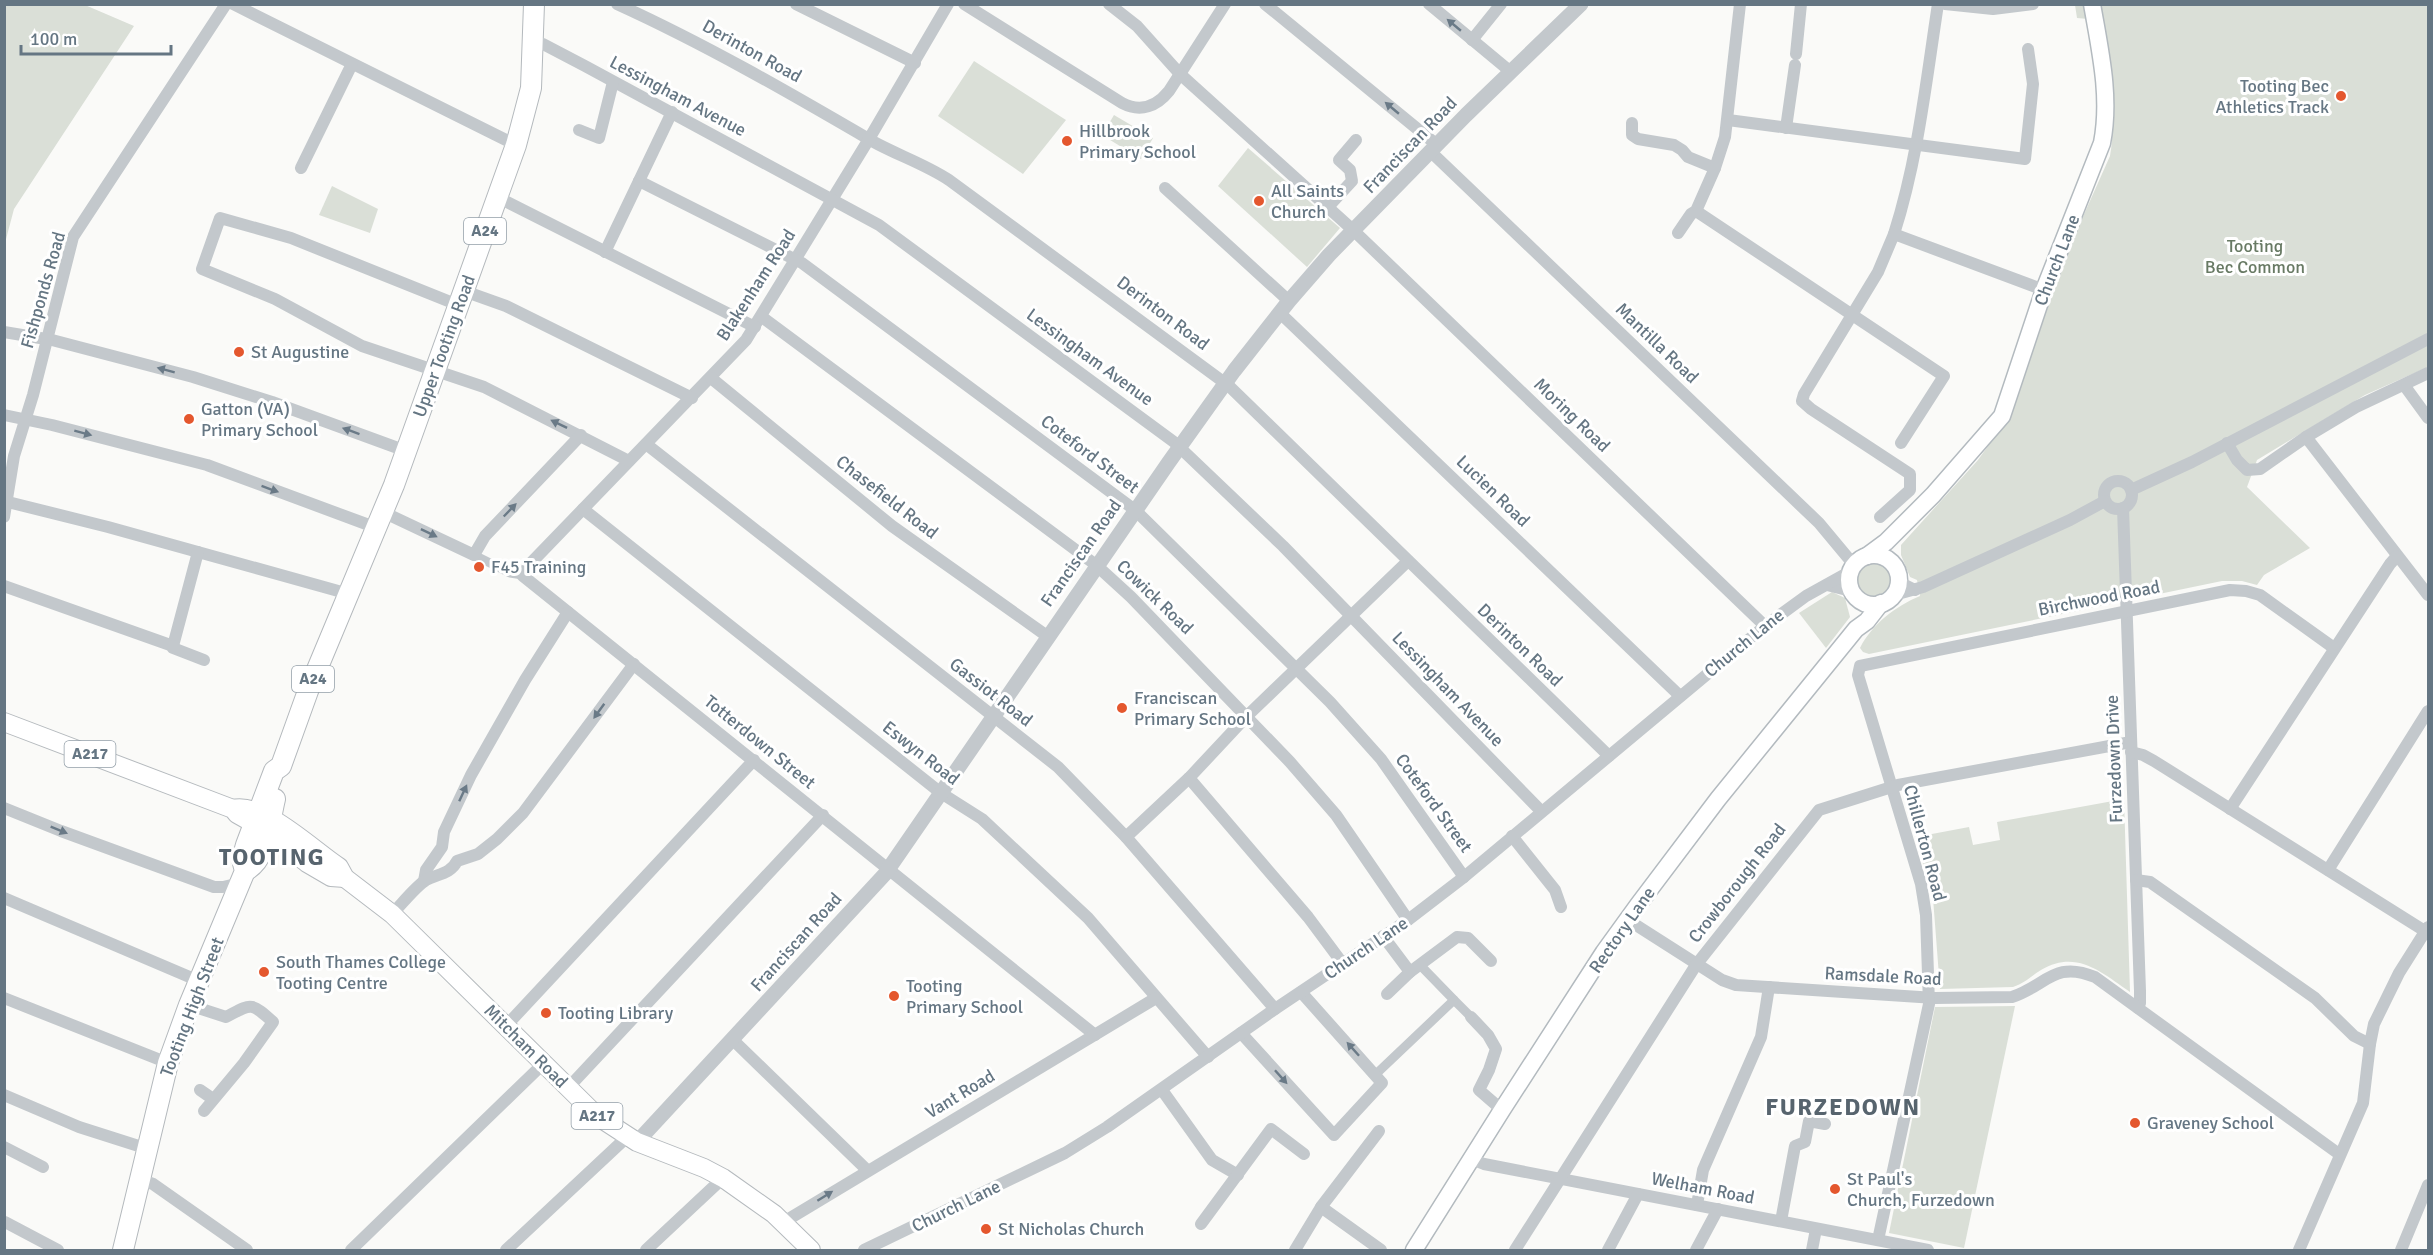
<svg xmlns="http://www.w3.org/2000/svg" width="2433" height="1255" viewBox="0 0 2433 1255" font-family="Signika,sans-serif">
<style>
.green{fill:#dadfd7}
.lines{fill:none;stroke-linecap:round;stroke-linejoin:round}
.secondary-casing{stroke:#b3babf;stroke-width:19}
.primary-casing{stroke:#b5babe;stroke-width:20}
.trunk-casing{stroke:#b4b9bd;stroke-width:22}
.pedestrian{stroke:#c3c8cc;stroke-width:9}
.minor{stroke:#c3c8cc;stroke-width:12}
.tertiary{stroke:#c3c8cc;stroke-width:15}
.secondary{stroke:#fff;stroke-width:16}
.primary{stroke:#fff;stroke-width:18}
.trunk{stroke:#fff;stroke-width:20}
.oneway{fill:#6a7a87}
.poi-dot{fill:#e4572e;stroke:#fff;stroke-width:2}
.labels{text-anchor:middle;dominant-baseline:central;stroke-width:6;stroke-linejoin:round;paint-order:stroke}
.shield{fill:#fff;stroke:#939fa8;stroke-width:1.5}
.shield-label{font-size:16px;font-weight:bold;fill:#657683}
.street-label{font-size:18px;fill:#657683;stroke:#fff}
.poi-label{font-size:18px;fill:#657683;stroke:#fff;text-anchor:start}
.park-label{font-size:18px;fill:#687a64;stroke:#fff}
.district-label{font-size:24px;font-weight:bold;letter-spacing:1.5px;fill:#57646e;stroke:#fff}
</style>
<rect width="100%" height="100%" fill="#fafaf8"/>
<!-- green -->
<g class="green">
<polygon points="5,4 85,5 134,26 14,209 5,243"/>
<path d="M 2075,5 L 2428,5 L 2428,367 L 2365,395 L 2257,460 L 2247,487 L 2310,548 L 2264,575 L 2257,585 L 2242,581 L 2222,581 L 1869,654 L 1863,652 L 1860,648 C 1872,624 1896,606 1920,596 L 1917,580 L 1910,577 L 1901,555 L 1901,545 L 1978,460 L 2008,418 L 2069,248 L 2110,156 C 2118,111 2106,64 2099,20 L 2077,18 Z"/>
<polygon points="974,61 1066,120 1023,174 938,116"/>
<polygon points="1114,115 1153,138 1141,159 1102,135"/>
<polygon points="1248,148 1340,228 1307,267 1218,186"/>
<polygon points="332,186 378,209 370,233 319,215"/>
<circle cx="1874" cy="579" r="20"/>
<polygon points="1832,592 1845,598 1850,617 1826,648 1799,613"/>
<path d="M 2124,799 L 2130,992 C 2102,973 2077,949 2041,970 C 2031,976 2025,983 2013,987 L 1940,989 L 1933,898 L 1921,857 L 1924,851 L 1916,837 L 1969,827 L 1973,845 L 2000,840 L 1997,822 Z"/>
<polygon points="2015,1006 1964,1248 1889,1233 1935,1007"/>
</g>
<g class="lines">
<!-- secondary casing -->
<g class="secondary-casing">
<g id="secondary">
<circle cx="1874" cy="580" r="25"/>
<path d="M 1867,556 L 1886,542 L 1933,495 L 2002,416 L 2044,290 L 2102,143 C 2111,97 2100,50 2092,4"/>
<polyline points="1414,1250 1502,1110 1604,952 1638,905 1718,799 1856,629 1867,621 1881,603"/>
</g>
</g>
<!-- primary casing -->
<g class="primary-casing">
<g id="primary">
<polyline points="4,722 233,809 237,814 267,831 307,863 331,877 345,878"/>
<path d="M 233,809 C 263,801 314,851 339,867 L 345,878 L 392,914 L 597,1116 L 637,1142 L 704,1168 L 723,1178 L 774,1214 L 811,1250"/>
</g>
</g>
<!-- trunk casing -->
<g class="trunk-casing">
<g id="trunk">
<path d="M 245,871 C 268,859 269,823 275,799"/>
<polyline points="123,1250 168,1063 189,1005 240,883 245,871 242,859 246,845 274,771 281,766 308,691 394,485 516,145 531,88 534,4"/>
</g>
</g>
<!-- pedestrian -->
<g class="pedestrian">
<polyline points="474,555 510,573 523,575"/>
<polyline points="1454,1000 1471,1017"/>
<polyline points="1375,1075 1454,1000 1420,965"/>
</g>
<!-- minor -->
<g class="minor">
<polyline points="233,4 516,145"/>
<path d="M 617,4 C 705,44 788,92 872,141 C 897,155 925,164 949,180 L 1229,386 L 1609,756"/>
<polyline points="796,4 915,63"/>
<polyline points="948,4 869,139 746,340 528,566 523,576 1095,1035"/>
<path d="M 964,4 L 1122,103 C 1141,113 1157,106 1169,91 L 1225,4"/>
<polyline points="1109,4 1137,26 1180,74 1353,230 1765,626"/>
<polyline points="1265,4 1437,145"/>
<polyline points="1429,4 1511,72"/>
<polyline points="1945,4 1993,9 2033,4"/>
<polyline points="1472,40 1501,4"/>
<polyline points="534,44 543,44 585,66 879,225 1174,442 1283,546 1541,811"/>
<polyline points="1796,54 1801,4"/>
<polyline points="1728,120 2025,159 2033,84 2028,49"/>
<polyline points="1632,123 1632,135 1638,139 1674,145 1682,150 1688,157 1715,168"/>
<polyline points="1786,128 1795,65"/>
<polyline points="579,130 599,138 613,82"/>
<polyline points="1431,152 1819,523 1854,565"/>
<polyline points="301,168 352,64"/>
<polyline points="639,181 802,263 1135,510 1330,702 1381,759 1464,877"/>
<polyline points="1165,188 1289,301"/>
<polyline points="497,197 755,327"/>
<polyline points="1328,207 1352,181 1350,170 1339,160 1356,140"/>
<polyline points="1696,211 1944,376 1901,443"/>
<polyline points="1678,233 1691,214 1696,211 1715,168 1725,137 1740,4"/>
<path d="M 1894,234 C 1918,159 1926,82 1938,4"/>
<polyline points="605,252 672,112"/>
<polyline points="464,291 506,306 692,398"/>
<polyline points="458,305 291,238 220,218 202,269 275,299 362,346 484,387 629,461"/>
<polyline points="1280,313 1680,696"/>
<polyline points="762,317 1096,565 1131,597 1290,762 1336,815 1408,920"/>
<polyline points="4,332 52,340 193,377 272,402 406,451"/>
<polyline points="711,378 892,526 1047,636"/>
<polyline points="2404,385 2428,418"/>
<polyline points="4,415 52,425 207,465 377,528"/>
<polyline points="2306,437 2428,595"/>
<polyline points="2227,443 2237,460 2247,470 2260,469 2306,437 2356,407 2428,373"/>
<polyline points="646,444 1058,767 1126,837 1275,1009"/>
<circle cx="2118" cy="495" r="14"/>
<polyline points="2131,490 2192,462 2428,339"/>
<polyline points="4,501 108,527 349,594"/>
<polyline points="2123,508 2140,991 2140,1003 2138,1008"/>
<polyline points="583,509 941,793 982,819 1088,918 1208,1057"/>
<polyline points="383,512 474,555 485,536 581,435"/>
<polyline points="4,517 14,456 33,395 73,237 226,4"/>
<polyline points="1880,517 1910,490 1910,474 1811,409 1802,401 1804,394 1878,272 1894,234 2044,290"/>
<polyline points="1899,582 1915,590"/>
<polyline points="1827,585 1851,591"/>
<polyline points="4,586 173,646 198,552"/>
<polyline points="1894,595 1923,587 2070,520 2105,501"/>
<polyline points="173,646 173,648 204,660"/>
<polyline points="2131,752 2143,755 2154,761 2428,933"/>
<polyline points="1189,778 1308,917 1343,964"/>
<polyline points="4,808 61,831 214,887 223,887 240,883"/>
<polyline points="2230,809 2390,564 2397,556"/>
<polyline points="1512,836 1555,890 1561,907"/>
<polyline points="1126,837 1189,778 1247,716 1408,561"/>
<polyline points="2328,870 2428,711"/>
<polyline points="2136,880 2150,882 2315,998 2354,1036 2370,1044"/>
<polyline points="424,881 426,870 442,847 444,832 471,775 525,680 568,612"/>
<polyline points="4,898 199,981"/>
<path d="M 392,914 C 401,905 416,886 426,880 C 437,874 451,874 457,861 L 478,854 L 497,839 L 523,813 L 634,664"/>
<path d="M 1628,920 L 1722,980 L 1736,985 L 1935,998 L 2012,997 C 2046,986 2054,960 2095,977 L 2339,1154"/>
<polyline points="1383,936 1410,972"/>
<polyline points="1387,994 1410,972 1457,937 1468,938 1491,961"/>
<polyline points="4,998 168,1063"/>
<path d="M 189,1005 L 226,1017 C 251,1004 250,1001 273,1022 L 244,1063 L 204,1111"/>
<polyline points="1471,1017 1488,1035 1496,1049 1489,1070 1479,1090 1502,1110"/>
<polyline points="506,1026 754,760"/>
<polyline points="1241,1033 1334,1135 1382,1083 1301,992"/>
<polyline points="733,1040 867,1170"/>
<polyline points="568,1088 823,815"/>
<polyline points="200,1090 213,1099"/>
<polyline points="1162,1090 1212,1160 1238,1175"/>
<polyline points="4,1095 79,1127 148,1149"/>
<polyline points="4,1147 43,1167"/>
<polyline points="1471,1159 1484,1164 1928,1250"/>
<polyline points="142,1180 153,1184 247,1250"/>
<polyline points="1697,1205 1703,1170 1761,1037 1769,987"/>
<polyline points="1321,1207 1381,1250"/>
<polyline points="1781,1221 1795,1146 1805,1142 1809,1121 1825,1124"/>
<polyline points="5,1222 58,1250"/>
<polyline points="782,1223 1156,998"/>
<polyline points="1201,1224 1271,1129 1304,1154"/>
<polyline points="1878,1240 1929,1004 1926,915 1921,884 1858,675 1860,666 2230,590 2246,591 2260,595 2334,648"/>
<polyline points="351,1250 544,1063"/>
<polyline points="506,1250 627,1137"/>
<polyline points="646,1250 723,1178"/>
<polyline points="864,1250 1065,1153 1107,1127 1275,1009 1408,920 1464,877 1765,626 1806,596 1851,571"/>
<polyline points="1295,1250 1321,1207 1379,1131"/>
<polyline points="1515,1250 1696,965 1819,810 1898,785 2131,742"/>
<polyline points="1608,1250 1638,1194"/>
<polyline points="1696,1250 1718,1209"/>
<polyline points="1812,1250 1816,1229"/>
<polyline points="2299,1250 2363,1103 2370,1044 2374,1024 2399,973 2428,927"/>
<polyline points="2401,1250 2428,1185"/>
</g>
<!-- tertiary -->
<polyline class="tertiary" points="637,1142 885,874 1169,462 1234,371 1289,301 1329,255 1466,115 1581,4"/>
<!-- secondary -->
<use href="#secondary" class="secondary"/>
<!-- primary -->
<use href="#primary" class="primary"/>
<!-- trunk -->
<use href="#trunk" class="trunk"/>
</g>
<!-- one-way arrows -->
<defs><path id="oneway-solid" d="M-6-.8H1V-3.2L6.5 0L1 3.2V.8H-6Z" transform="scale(1.5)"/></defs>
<g class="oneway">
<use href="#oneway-solid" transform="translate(1454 25) rotate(-140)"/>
<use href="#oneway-solid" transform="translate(1392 108) rotate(-140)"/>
<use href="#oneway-solid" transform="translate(166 370) rotate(-165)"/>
<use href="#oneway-solid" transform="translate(559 424) rotate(-154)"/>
<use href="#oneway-solid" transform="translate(351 431) rotate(-160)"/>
<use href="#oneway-solid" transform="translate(83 433) rotate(15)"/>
<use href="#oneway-solid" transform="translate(270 489) rotate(20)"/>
<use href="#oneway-solid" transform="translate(510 510) rotate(-46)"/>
<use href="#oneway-solid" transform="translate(429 533) rotate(26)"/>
<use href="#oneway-solid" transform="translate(599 711) rotate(126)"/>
<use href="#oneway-solid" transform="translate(463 793) rotate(-65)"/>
<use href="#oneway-solid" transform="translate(59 830) rotate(22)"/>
<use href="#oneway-solid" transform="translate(1353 1049) rotate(-132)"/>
<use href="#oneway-solid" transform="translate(1281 1077) rotate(48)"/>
<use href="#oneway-solid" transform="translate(825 1196) rotate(-32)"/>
</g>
<!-- markers -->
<g class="poi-dot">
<circle cx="2341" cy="96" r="6"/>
<circle cx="1067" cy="141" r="6"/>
<circle cx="1259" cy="201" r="6"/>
<circle cx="239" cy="352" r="6"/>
<circle cx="189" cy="419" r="6"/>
<circle cx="479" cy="567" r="6"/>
<circle cx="1122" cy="708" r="6"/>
<circle cx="264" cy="972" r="6"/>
<circle cx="894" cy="996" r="6"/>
<circle cx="546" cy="1013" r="6"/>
<circle cx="2135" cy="1123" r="6"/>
<circle cx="1835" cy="1189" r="6"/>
<circle cx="986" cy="1229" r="6"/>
</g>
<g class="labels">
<!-- shield labels -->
<g class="shield">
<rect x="464" y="218" width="42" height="26" rx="4.5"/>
<rect x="292" y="666" width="42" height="26" rx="4.5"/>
<rect x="64.5" y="741" width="51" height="26" rx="4.5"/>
<rect x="571.5" y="1103" width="51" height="26" rx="4.5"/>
</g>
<g class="shield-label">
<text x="485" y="231">A24</text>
<text x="313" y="679">A24</text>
<text x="90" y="754">A217</text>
<text x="597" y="1116">A217</text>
</g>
<!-- street labels -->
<g class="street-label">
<text transform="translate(752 51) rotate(29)">Derinton Road</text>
<text transform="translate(678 96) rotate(28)">Lessingham Avenue</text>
<text transform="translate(1410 145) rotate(-46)">Franciscan Road</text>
<text transform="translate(2057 260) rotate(-69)">Church Lane</text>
<text transform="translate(756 285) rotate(-57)">Blakenham Road</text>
<text transform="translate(43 290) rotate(-74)">Fishponds Road</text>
<text transform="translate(1163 313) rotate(37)">Derinton Road</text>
<text transform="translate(1657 343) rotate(44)">Mantilla Road</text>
<text transform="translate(444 346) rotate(-70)">Upper Tooting Road</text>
<text transform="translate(1090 357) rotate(36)">Lessingham Avenue</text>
<text transform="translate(1572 415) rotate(44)">Moring Road</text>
<text transform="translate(1090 454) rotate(37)">Coteford Street</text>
<text transform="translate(1493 491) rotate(44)">Lucien Road</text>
<text transform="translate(887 497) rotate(38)">Chasefield Road</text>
<text transform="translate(1081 553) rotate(-55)">Franciscan Road</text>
<text transform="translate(1155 597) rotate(44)">Cowick Road</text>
<text transform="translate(2099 598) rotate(-11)">Birchwood Road</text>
<text transform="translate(1744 643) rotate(-39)">Church Lane</text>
<text transform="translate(1520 645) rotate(44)">Derinton Road</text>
<text transform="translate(1448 689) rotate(46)">Lessingham Avenue</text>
<text transform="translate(991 692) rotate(38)">Gassiot Road</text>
<text transform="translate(760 742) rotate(39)">Totterdown Street</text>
<text transform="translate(921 753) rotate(38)">Eswyn Road</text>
<text transform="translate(2114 759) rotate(-92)">Furzedown Drive</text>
<text transform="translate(1434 803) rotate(54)">Coteford Street</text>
<text transform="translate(1925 843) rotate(75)">Chillerton Road</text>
<text transform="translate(1737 883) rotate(-52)">Crowborough Road</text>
<text transform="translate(1622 930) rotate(-55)">Rectory Lane</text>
<text transform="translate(796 942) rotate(-48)">Franciscan Road</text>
<text transform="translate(1366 948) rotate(-34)">Church Lane</text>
<text transform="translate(1883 976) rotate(3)">Ramsdale Road</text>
<text transform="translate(192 1007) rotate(-69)">Tooting High Street</text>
<text transform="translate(526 1046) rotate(45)">Mitcham Road</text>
<text transform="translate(960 1094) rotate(-31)">Vant Road</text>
<text transform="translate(1703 1188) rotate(11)">Welham Road</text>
<text transform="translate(956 1206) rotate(-26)">Church Lane</text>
</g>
<!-- poi labels -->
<g class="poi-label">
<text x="2329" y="86" text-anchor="end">Tooting Bec<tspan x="2329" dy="21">Athletics Track</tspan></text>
<text x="1079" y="131">Hillbrook<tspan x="1079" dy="21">Primary School</tspan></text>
<text x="1271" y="191">All Saints<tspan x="1271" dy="21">Church</tspan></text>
<text x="251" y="352">St Augustine</text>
<text x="201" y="409">Gatton (VA)<tspan x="201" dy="21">Primary School</tspan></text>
<text x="491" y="567">F45 Training</text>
<text x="1134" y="698">Franciscan<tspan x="1134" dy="21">Primary School</tspan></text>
<text x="276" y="962">South Thames College<tspan x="276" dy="21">Tooting Centre</tspan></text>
<text x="906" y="986">Tooting<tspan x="906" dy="21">Primary School</tspan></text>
<text x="558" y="1013">Tooting Library</text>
<text x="2147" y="1123">Graveney School</text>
<text x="1847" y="1179">St Paul's<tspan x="1847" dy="21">Church, Furzedown</tspan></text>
<text x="998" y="1229">St Nicholas Church</text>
</g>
<!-- park labels -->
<g class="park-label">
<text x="2255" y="246">Tooting<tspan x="2255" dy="21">Bec Common</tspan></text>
</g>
<!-- district labels -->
<g class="district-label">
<text x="272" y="857">TOOTING</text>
<text x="1843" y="1107">FURZEDOWN</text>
</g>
</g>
<!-- border -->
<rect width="2433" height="1255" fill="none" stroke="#657683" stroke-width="12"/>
<!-- scale -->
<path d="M21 45v9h150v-9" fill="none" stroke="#657683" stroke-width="3"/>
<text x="30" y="45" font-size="18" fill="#657683" stroke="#ffffff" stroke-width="4.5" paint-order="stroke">100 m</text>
</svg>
